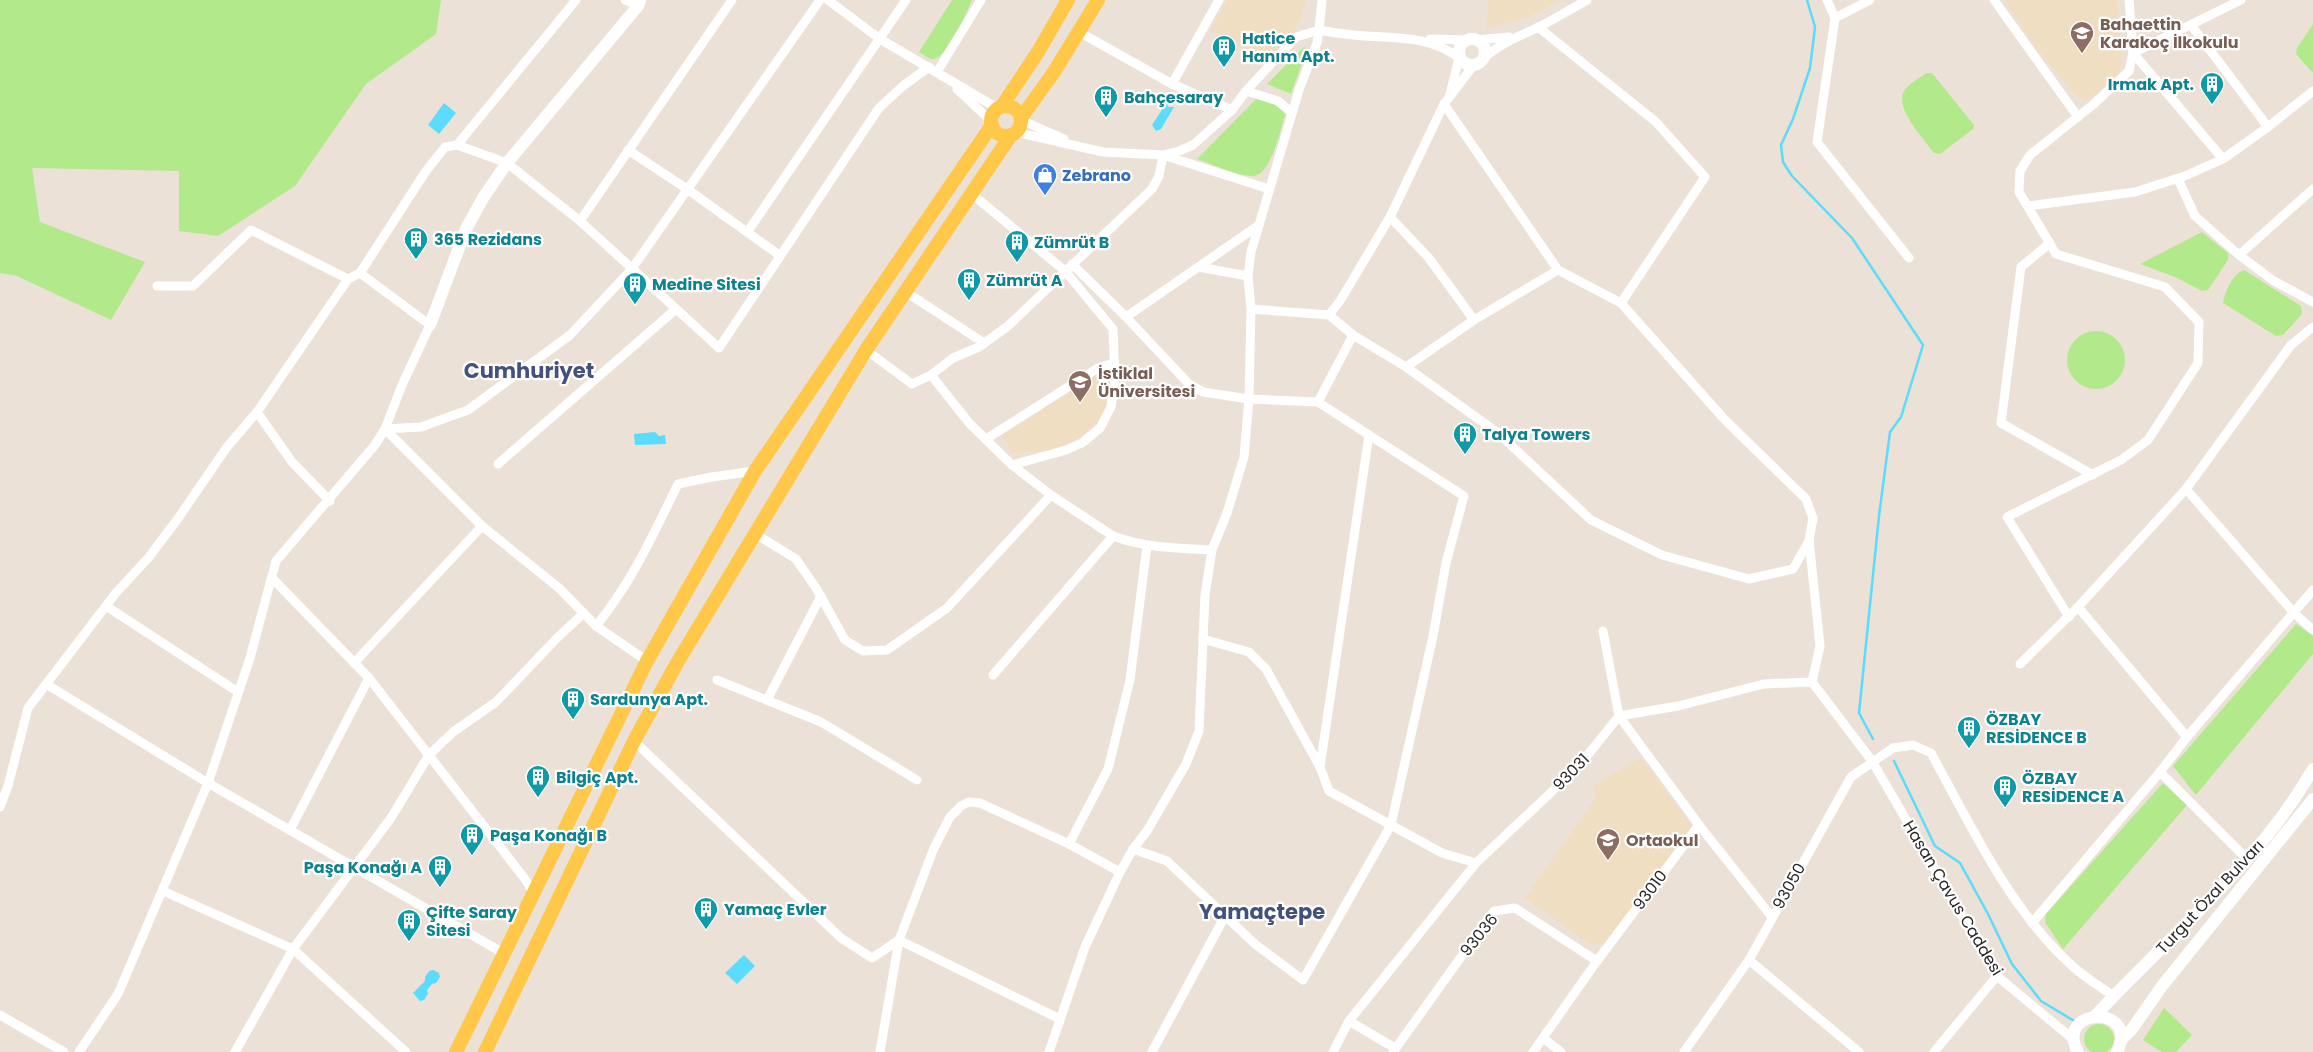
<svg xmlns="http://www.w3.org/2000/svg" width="2313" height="1052" viewBox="0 0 2313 1052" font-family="Poppins,sans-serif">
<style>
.education{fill:#f0dec3}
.green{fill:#b2ea8b}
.water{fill:#5bdcfc}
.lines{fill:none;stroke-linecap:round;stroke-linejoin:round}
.stream{stroke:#5bdcfc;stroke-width:2.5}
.street{stroke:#fff;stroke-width:9}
.secondary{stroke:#fff;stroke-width:12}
.primary{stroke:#ffc848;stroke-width:14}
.labels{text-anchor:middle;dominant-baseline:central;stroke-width:4.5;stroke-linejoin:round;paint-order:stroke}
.education-label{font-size:16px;font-weight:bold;fill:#785e54;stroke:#fff;text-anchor:start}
.culture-label{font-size:16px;font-weight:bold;fill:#0d838f;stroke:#fff;text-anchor:start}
.shop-label{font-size:16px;font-weight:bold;fill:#366cbe;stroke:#fff;text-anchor:start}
.street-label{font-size:16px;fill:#272727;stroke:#fff}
.district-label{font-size:21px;font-weight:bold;fill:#43517c;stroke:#fff}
</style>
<rect width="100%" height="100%" fill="#ece1d6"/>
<!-- education -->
<g class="education">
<polygon points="1228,0 1306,0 1303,13 1295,30 1262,65 1210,30"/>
<polygon points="1489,0 1563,0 1526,18 1486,29"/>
<polygon points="2005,0 2117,0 2122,60 2118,75 2086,101 2075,95 2036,47"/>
<polygon points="1110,370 1110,394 1105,413 1081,436 1056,450 1012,453 1002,436 1099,373"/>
<polygon points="1640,758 1692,825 1607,943 1590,944 1525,898 1595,799 1594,785"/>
</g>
<!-- green -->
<g class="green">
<polygon points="0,0 441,0 436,34 366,84 295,186 218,236 179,231 179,171 32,168 40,222 145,262 111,320 17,276 0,273"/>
<path d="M 952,0 L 972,0 C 966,13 948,58 933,59 C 928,59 923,54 919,52 Z"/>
<polygon points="2313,24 2313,73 2296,54 2297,48"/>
<polygon points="1304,47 1307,49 1291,94 1267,84"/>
<path d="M 1926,73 L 1932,73 L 1974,125 L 1973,129 L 1940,154 L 1934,153 C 1924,139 1894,108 1904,91 C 1908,84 1920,78 1926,73 Z"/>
<path d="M 1257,98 C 1268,99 1280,103 1286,112 C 1281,127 1272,170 1257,175 C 1245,180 1210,163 1197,159 Z"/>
<polygon points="2202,232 2228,253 2228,260 2208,290 2202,291 2175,277 2140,264"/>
<path d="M 2244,270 L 2301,306 L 2302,314 L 2283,335 L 2276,336 L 2223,303 C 2225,292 2232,274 2244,270 Z"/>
<circle cx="2096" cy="360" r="29"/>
<polygon points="2296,624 2313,636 2313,654 2196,795 2173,766"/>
<polygon points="2163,783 2187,805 2063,949 2045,922 2046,914"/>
<polygon points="2164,1008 2192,1035 2176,1052 2162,1052 2143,1040"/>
<circle cx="2099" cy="1039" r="15"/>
</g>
<!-- water -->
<g class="water">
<polygon points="1167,102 1168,107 1174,107 1161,129 1156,131 1152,125"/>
<polygon points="444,103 456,113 439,134 428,125"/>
<polygon points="655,432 659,436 665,435 666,444 635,445 634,434"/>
<polygon points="744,955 755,966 737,984 725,973"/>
<polygon points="433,970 439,973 440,977 436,983 432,984 427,990 428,994 424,1000 420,1001 413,993 425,981 425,977 429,971"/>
</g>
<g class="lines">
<!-- stream -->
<g class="stream">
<polyline points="1807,0 1815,27 1810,68 1793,119 1781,145 1783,162 1792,176 1852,238 1923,345 1901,417 1890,432 1879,516 1859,713 1873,739"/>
<polyline points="1894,761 1935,846 1960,863 1988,914 2012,964 2041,1001 2076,1022"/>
</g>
<!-- street -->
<g class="street">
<polyline points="625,0 638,6"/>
<polyline points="828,0 880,39 997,108"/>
<polyline points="1827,0 1835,18 1817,142 1909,258"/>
<polyline points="1994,0 2078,117"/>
<polyline points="2241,0 2133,53 2223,159 2268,127 2313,91"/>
<polyline points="1835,18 1870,0"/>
<polyline points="2191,25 2268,127"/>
<polyline points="1538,27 1656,122 1705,177 1621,303"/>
<polyline points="1079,32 1172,84 1219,0"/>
<polyline points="1430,39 1467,40"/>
<polyline points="1476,40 1509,37"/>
<path d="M 1484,58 C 1502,42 1518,37 1539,27 C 1555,19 1571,9 1587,0"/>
<polyline points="937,72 981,0"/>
<polyline points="1172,84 1232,110"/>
<polyline points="957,89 991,121"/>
<polyline points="1246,91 1278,101 1292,113"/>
<polyline points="1444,104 1558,270 1621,303 1725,420 1806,499 1813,518 1809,540 1820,646 1812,682"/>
<polyline points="1021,120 1064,139"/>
<polyline points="1015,132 1103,152 1163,155 1179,151 1193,145 1232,110 1246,91 1296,37 1319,30 1322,0"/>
<polyline points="457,145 576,0"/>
<polyline points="628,150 687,189 779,255"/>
<polyline points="2178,179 2195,216 2239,255 2274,281 2313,302"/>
<polyline points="2028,206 2135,192 2185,176 2223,159"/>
<polyline points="1390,217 1428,257 1474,320"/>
<polyline points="580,221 732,0"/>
<polyline points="748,231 906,0"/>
<polyline points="2050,243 2021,267 2001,423 2093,475"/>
<polyline points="2239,255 2313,189"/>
<polyline points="1072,264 1126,317 1189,384 1203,392 1249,399 1318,402 1353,335"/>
<polyline points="1199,267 1248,276"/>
<polyline points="157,286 193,286 251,230 348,279"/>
<polyline points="906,292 984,343"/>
<polyline points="1251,309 1329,315 1353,335 1406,367 1498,433 1591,520 1662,555 1749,579 1793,569 1809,541"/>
<polyline points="1329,315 1340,301 1390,217 1444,104 1473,66"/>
<polyline points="1126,317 1259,225"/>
<polyline points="866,350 912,384 931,375 970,424 1012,465 1066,450 1082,443 1100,428 1111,407 1115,379 1113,329 1065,271 972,194"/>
<polyline points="1406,367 1474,320 1558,270"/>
<polyline points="931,375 953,358 979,347 1008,326 1152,189 1159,176 1163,155 1269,189"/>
<polyline points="1318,402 1369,435 1320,767"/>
<polyline points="257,412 292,462 330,501"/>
<polyline points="385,429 421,427 468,410 570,335 631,270 820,0"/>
<polyline points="385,429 482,526 559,588 596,626 647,661"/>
<polyline points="986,439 1098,368 1114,363"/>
<polyline points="498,464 676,309"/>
<polyline points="2186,489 2294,613 2313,630"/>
<path d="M 1051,495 L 1113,536 C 1145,548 1178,548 1212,550"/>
<polyline points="754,533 796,559 816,588 845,640 863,651 887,650 947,608 1051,495 1012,465"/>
<polyline points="272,578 369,678 525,879 533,892"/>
<polyline points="106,606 238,692"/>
<polyline points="2069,617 2007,517 2121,460 2148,440 2198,363 2199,322 2165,287 2056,254 2019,192 2020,171 2030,155 2095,103 2129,71 2133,53 2129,0"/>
<path d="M 596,626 C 632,582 653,535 678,484 L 712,477 L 755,471"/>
<polyline points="1603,631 1619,716 1699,825"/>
<polyline points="1203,639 1249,652 1266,669 1320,767 1329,791 1442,853 1476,863"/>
<polyline points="354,663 482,526"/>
<polyline points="2020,664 2078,607"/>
<polyline points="993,675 1113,536"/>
<polyline points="717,680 821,722 917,780"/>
<polyline points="46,684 208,783 505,954"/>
<polyline points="767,700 821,596"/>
<polyline points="2187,737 2313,590"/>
<polyline points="634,741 841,938 872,958 899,940"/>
<polyline points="0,807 8,786 28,708 115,594 149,557 179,517 227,447 257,412 348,279 360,273 426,171 445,147 457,145 507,163 580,221 719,348 879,108 903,86 929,67"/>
<polyline points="290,830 369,678"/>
<polyline points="1069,844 1108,769 1130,680 1147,546"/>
<polyline points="1133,849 1167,861 1255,944 1303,980 1391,825 1433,636 1446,563 1464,496 1369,435"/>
<polyline points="2248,860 2160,772 2187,737 2078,607 2186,489 2291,345 2313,327"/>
<polyline points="163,891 293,949 406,1052"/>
<polyline points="2032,923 2160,772"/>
<polyline points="899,940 1060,1019"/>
<polyline points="1749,960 1859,1052"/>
<polyline points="0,1015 64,1052"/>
<polyline points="1349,1021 1395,1048"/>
<polyline points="1543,1038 1561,1052"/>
<polyline points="79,1052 118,994 208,783 250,658 276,561 375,445 385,429 402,385 430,325 360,273"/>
<polyline points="235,1052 293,949 391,818 429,755 453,732 496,702 558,637 584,613"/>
<polyline points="880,1052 899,940 934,848 950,817 961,806 969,802 980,803 1069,844 1120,872"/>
<path d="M 1049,1052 L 1085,947 L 1120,872 L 1133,849 L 1147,831 L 1186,764 L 1199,731 L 1205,595 L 1212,550 L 1227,513 L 1244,457 L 1249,399 L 1251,309 L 1248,276 L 1251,252 L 1299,90 L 1317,43 L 1319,30 C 1330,32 1342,34 1354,35 C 1390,39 1429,34 1459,58 L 1450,94"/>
<polyline points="1152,1052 1225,916"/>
<polyline points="1333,1052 1349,1021 1476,863 1578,767 1619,716 1678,706 1764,684 1812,682 1872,761 1997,976 2074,1040"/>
<polyline points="1393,1052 1494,911 1515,908 1597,961"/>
<polyline points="1533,1052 1597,961 1699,825 1772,917"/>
<path d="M 1684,1052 L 1749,960 L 1851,777 L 1893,748 L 1913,745 L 1931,753 C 1970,824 2008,906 2068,962 C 2081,975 2098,985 2113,996"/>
<polyline points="1934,1052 1997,976"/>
</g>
<!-- secondary -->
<g class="secondary">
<circle cx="1472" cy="52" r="13"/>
<polyline points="430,325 466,229 483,198 507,163 638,6 640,0"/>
<path d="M 2096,1015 C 2170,935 2258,865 2313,769"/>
<polyline points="2121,1040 2132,1029 2162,986 2313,799"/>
<path d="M 2078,1052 C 2053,1007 2141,1004 2117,1052"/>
</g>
<!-- primary -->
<g class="primary">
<polyline points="1002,106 1038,52 1068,0"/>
<circle cx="1006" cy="121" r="15"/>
<polyline points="1021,118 1054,72 1098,0"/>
<polyline points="456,1052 647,661 755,471 992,125"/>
<polyline points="485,1052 634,741 677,663 866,350 1011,135"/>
</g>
</g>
<!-- icons -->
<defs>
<g id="school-pin" transform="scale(1.25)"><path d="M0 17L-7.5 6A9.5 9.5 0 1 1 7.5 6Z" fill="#8d6e63" stroke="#fff"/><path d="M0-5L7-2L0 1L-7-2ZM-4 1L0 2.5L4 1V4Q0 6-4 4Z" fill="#fff"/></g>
<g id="building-pin" transform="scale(1.25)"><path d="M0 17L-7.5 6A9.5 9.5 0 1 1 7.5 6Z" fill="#0f9aa8" stroke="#fff"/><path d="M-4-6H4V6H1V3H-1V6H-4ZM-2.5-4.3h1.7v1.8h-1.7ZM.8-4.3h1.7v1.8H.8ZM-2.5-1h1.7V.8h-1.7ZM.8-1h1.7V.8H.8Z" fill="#fff"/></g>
<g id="shop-pin" transform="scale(1.25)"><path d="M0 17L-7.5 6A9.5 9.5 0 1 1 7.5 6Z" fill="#3f7fe0" stroke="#fff"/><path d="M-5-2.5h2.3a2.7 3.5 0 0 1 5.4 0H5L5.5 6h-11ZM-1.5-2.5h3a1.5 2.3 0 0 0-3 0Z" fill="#fff"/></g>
<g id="university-pin" transform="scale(1.25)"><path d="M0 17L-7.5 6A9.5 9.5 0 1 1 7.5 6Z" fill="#8d6e63" stroke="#fff"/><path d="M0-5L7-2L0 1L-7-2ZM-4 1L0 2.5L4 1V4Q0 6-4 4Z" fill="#fff"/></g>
</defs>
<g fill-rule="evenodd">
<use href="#school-pin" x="2082" y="33"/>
<use href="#building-pin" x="1224" y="47"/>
<use href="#building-pin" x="2212" y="84"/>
<use href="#building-pin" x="1106" y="97"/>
<use href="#shop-pin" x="1045" y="175"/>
<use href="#building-pin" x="416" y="239"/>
<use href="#building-pin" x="1017" y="242"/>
<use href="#building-pin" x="969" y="280"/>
<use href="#building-pin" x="635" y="284"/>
<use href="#university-pin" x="1080" y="382"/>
<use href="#building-pin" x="1465" y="434"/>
<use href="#building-pin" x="573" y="699"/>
<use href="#building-pin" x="1969" y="728"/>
<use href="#building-pin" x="538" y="777"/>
<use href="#building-pin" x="2005" y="787"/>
<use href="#building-pin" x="472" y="835"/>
<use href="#school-pin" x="1608" y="840"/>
<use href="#building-pin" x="440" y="867"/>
<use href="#building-pin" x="706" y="909"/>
<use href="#building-pin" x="409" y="921"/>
</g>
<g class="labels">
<!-- education labels -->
<g class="education-label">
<text x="2100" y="24">Bahaettin<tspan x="2100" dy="18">Karakoç İlkokulu</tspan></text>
<text x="1098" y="373">İstiklal<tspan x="1098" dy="18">Üniversitesi</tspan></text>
<text x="1626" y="840">Ortaokul</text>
</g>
<!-- culture labels -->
<g class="culture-label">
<text x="1242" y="38">Hatice<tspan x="1242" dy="18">Hanım Apt.</tspan></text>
<text x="2194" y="84" text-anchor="end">Irmak Apt.</text>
<text x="1124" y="97">Bahçesaray</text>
<text x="434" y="239">365 Rezidans</text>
<text x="1034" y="242">Zümrüt B</text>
<text x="986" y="280">Zümrüt A</text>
<text x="652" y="284">Medine Sitesi</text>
<text x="1482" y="434">Talya Towers</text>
<text x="590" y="699">Sardunya Apt.</text>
<text x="1986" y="719">ÖZBAY<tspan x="1986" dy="18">RESİDENCE B</tspan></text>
<text x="556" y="777">Bilgiç Apt.</text>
<text x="2022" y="778">ÖZBAY<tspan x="2022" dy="18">RESİDENCE A</tspan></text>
<text x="490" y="835">Paşa Konağı B</text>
<text x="422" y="867" text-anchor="end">Paşa Konağı A</text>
<text x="724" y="909">Yamaç Evler</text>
<text x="426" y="912">Çifte Saray<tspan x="426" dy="18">Sitesi</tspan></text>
</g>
<!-- shop labels -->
<g class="shop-label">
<text x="1062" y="175">Zebrano</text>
</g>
<!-- street labels -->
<g class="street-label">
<text transform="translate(1571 772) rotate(-46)">93031</text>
<text transform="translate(1789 886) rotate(-61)">93050</text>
<text transform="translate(1650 890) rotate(-53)">93010</text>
<text transform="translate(2210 897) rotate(-47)">Turgut Özal Bulvarı</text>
<text transform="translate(1953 898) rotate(59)">Hasan Çavus Caddesi</text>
<text transform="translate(1479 935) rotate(-51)">93036</text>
</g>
<!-- district labels -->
<g class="district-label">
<text x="529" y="370">Cumhuriyet</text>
<text x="1262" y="911">Yamaçtepe</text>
</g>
</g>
</svg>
